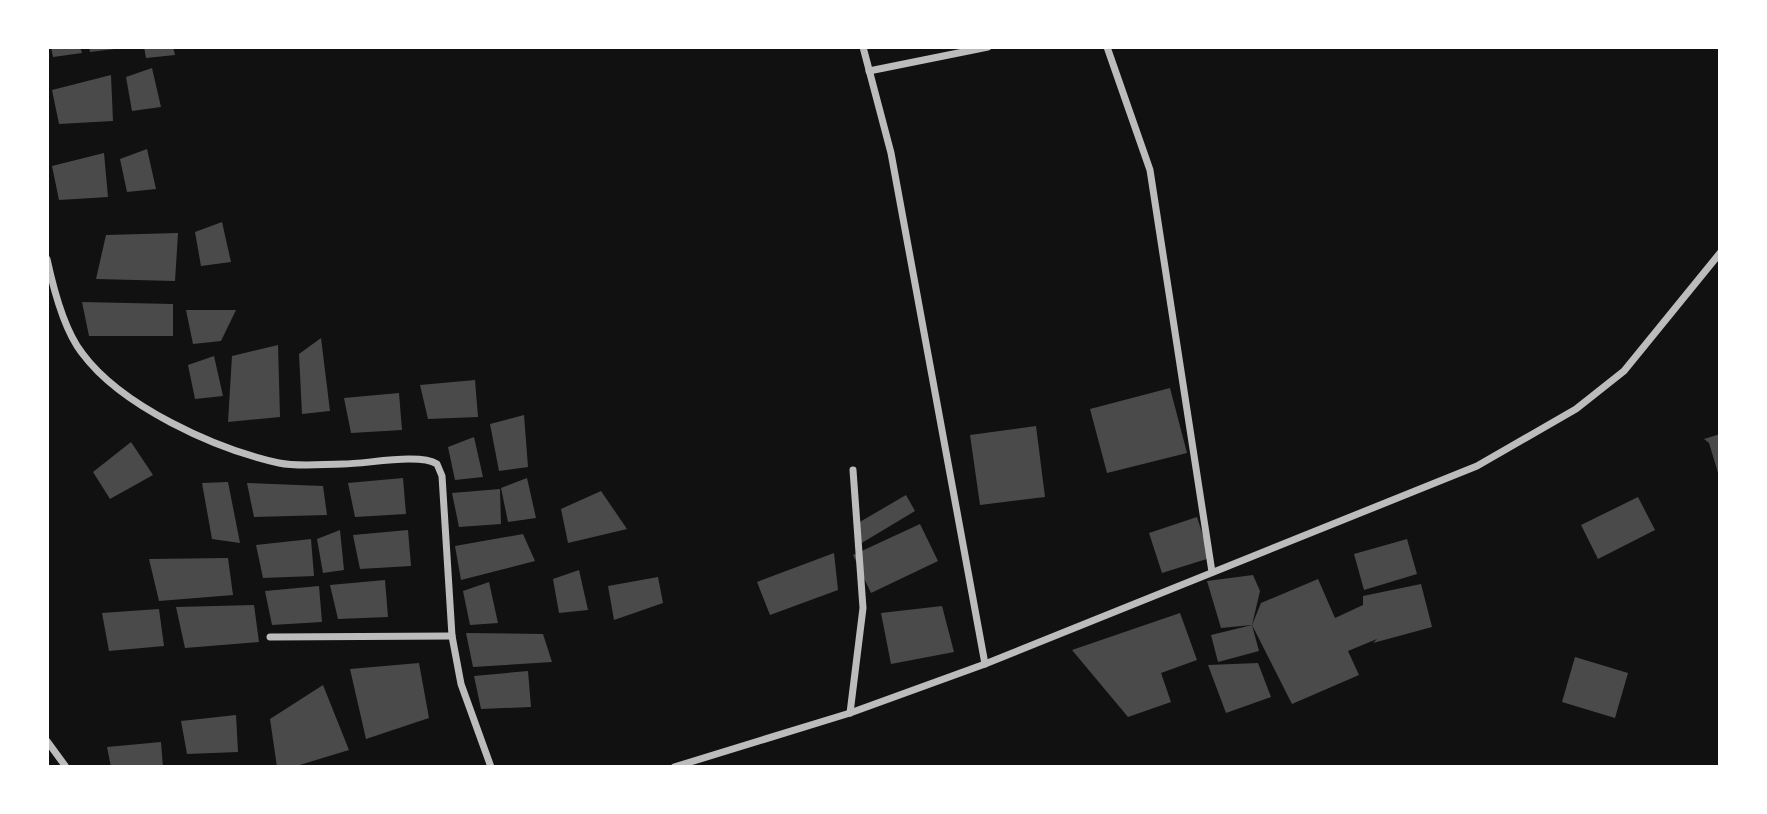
<svg xmlns="http://www.w3.org/2000/svg" width="1767" height="814" viewBox="0 0 1767 814" font-family="'Work Sans',sans-serif">
<style>
.building{fill:#4a4a4a}
.lines{fill:none;stroke-linecap:round;stroke-linejoin:round}
.minor{stroke:#bcbcbc;stroke-width:7}
</style>
<rect width="100%" height="100%" fill="#111"/>
<!-- building -->
<g class="building">
<polygon points="51,47 80,47 82,53 53,57"/>
<polygon points="89,47 115,47 115,49 90,52"/>
<polygon points="144,47 173,47 175,55 146,58"/>
<polygon points="152,68 161,107 132,111 126,77"/>
<polygon points="111,75 113,121 59,124 52,90"/>
<polygon points="147,149 156,189 127,192 120,159"/>
<polygon points="104,153 108,197 59,200 52,166"/>
<polygon points="222,222 231,262 201,266 195,232"/>
<polygon points="178,233 175,281 96,279 106,235"/>
<polygon points="82,302 173,304 173,336 89,336"/>
<polygon points="186,310 236,310 221,341 193,344"/>
<polygon points="321,338 330,411 302,414 299,354"/>
<polygon points="278,345 280,417 228,422 232,356"/>
<polygon points="214,356 223,396 195,399 188,365"/>
<polygon points="475,380 478,417 428,419 420,385"/>
<polygon points="1170,388 1187,453 1107,473 1090,409"/>
<polygon points="399,393 402,430 351,433 344,398"/>
<polygon points="524,415 528,467 499,471 490,424"/>
<polygon points="1036,426 1045,497 980,505 970,435"/>
<polygon points="1720,434 1720,476 1719,476 1709,443 1704,439"/>
<polygon points="474,437 483,477 455,480 448,447"/>
<polygon points="131,442 153,475 110,499 93,472"/>
<polygon points="403,478 406,514 355,517 348,483"/>
<polygon points="527,478 536,518 508,522 501,488"/>
<polygon points="228,482 240,543 212,539 202,483"/>
<polygon points="247,483 323,486 327,515 254,517"/>
<polygon points="500,489 501,524 459,527 452,493"/>
<polygon points="601,491 627,529 568,543 561,509"/>
<polygon points="906,495 915,511 860,544 858,523"/>
<polygon points="1638,497 1655,530 1598,559 1581,525"/>
<polygon points="1197,517 1210,558 1162,573 1149,533"/>
<polygon points="920,524 938,561 871,593 853,555"/>
<polygon points="340,530 344,570 323,573 317,539"/>
<polygon points="408,530 411,566 360,569 353,535"/>
<polygon points="523,534 535,561 461,580 455,546"/>
<polygon points="311,539 314,576 263,578 256,545"/>
<polygon points="1407,539 1417,574 1364,590 1354,554"/>
<polygon points="834,553 838,590 770,615 757,582"/>
<polygon points="228,558 233,595 159,601 149,559"/>
<polygon points="579,570 588,610 559,613 553,579"/>
<polygon points="1253,575 1260,591 1252,625 1221,628 1207,581"/>
<polygon points="658,577 663,603 614,620 608,586"/>
<polygon points="1318,579 1335,618 1363,605 1363,596 1421,584 1432,627 1373,643 1377,639 1348,651 1359,675 1292,704 1252,625 1261,603"/>
<polygon points="385,580 388,617 338,619 330,585"/>
<polygon points="489,582 498,623 470,625 463,591"/>
<polygon points="319,586 322,622 272,625 265,591"/>
<polygon points="254,605 259,642 185,648 176,607"/>
<polygon points="942,606 954,652 891,664 881,613"/>
<polygon points="159,609 164,646 109,651 102,613"/>
<polygon points="1180,613 1197,660 1161,673 1171,702 1128,717 1072,650"/>
<polygon points="1252,625 1259,651 1218,662 1211,635"/>
<polygon points="466,633 543,634 552,662 473,667"/>
<polygon points="1575,657 1628,673 1615,718 1562,702"/>
<polygon points="419,663 429,718 366,739 350,669"/>
<polygon points="1258,663 1271,697 1226,713 1208,665"/>
<polygon points="528,671 531,707 481,709 474,676"/>
<polygon points="323,685 349,750 293,767 277,767 270,719"/>
<polygon points="236,715 238,752 187,754 181,721"/>
<polygon points="161,742 163,767 111,767 107,747"/>
</g>
<g class="lines">
<!-- minor -->
<g class="minor">
<polyline points="863,47 891,153 985,664"/>
<polyline points="1107,47 1150,170 1212,572"/>
<polyline points="869,71 988,47"/>
<path d="M 47,259 C 53,287 64,330 82,353 C 121,406 215,449 279,463 C 299,467 323,464 343,464 C 367,464 419,453 437,464 L 442,476 L 452,636 L 461,684 L 491,767"/>
<polyline points="270,637 452,636"/>
<polyline points="850,713 863,608 853,470"/>
<polyline points="47,741 66,767"/>
<polyline points="674,767 850,713 985,664 1477,466 1576,409 1624,371 1720,253"/>
</g>
</g>
<!-- border -->
<rect width="1767" height="814" fill="none" stroke="#ffffff" stroke-width="98"/>
</svg>
